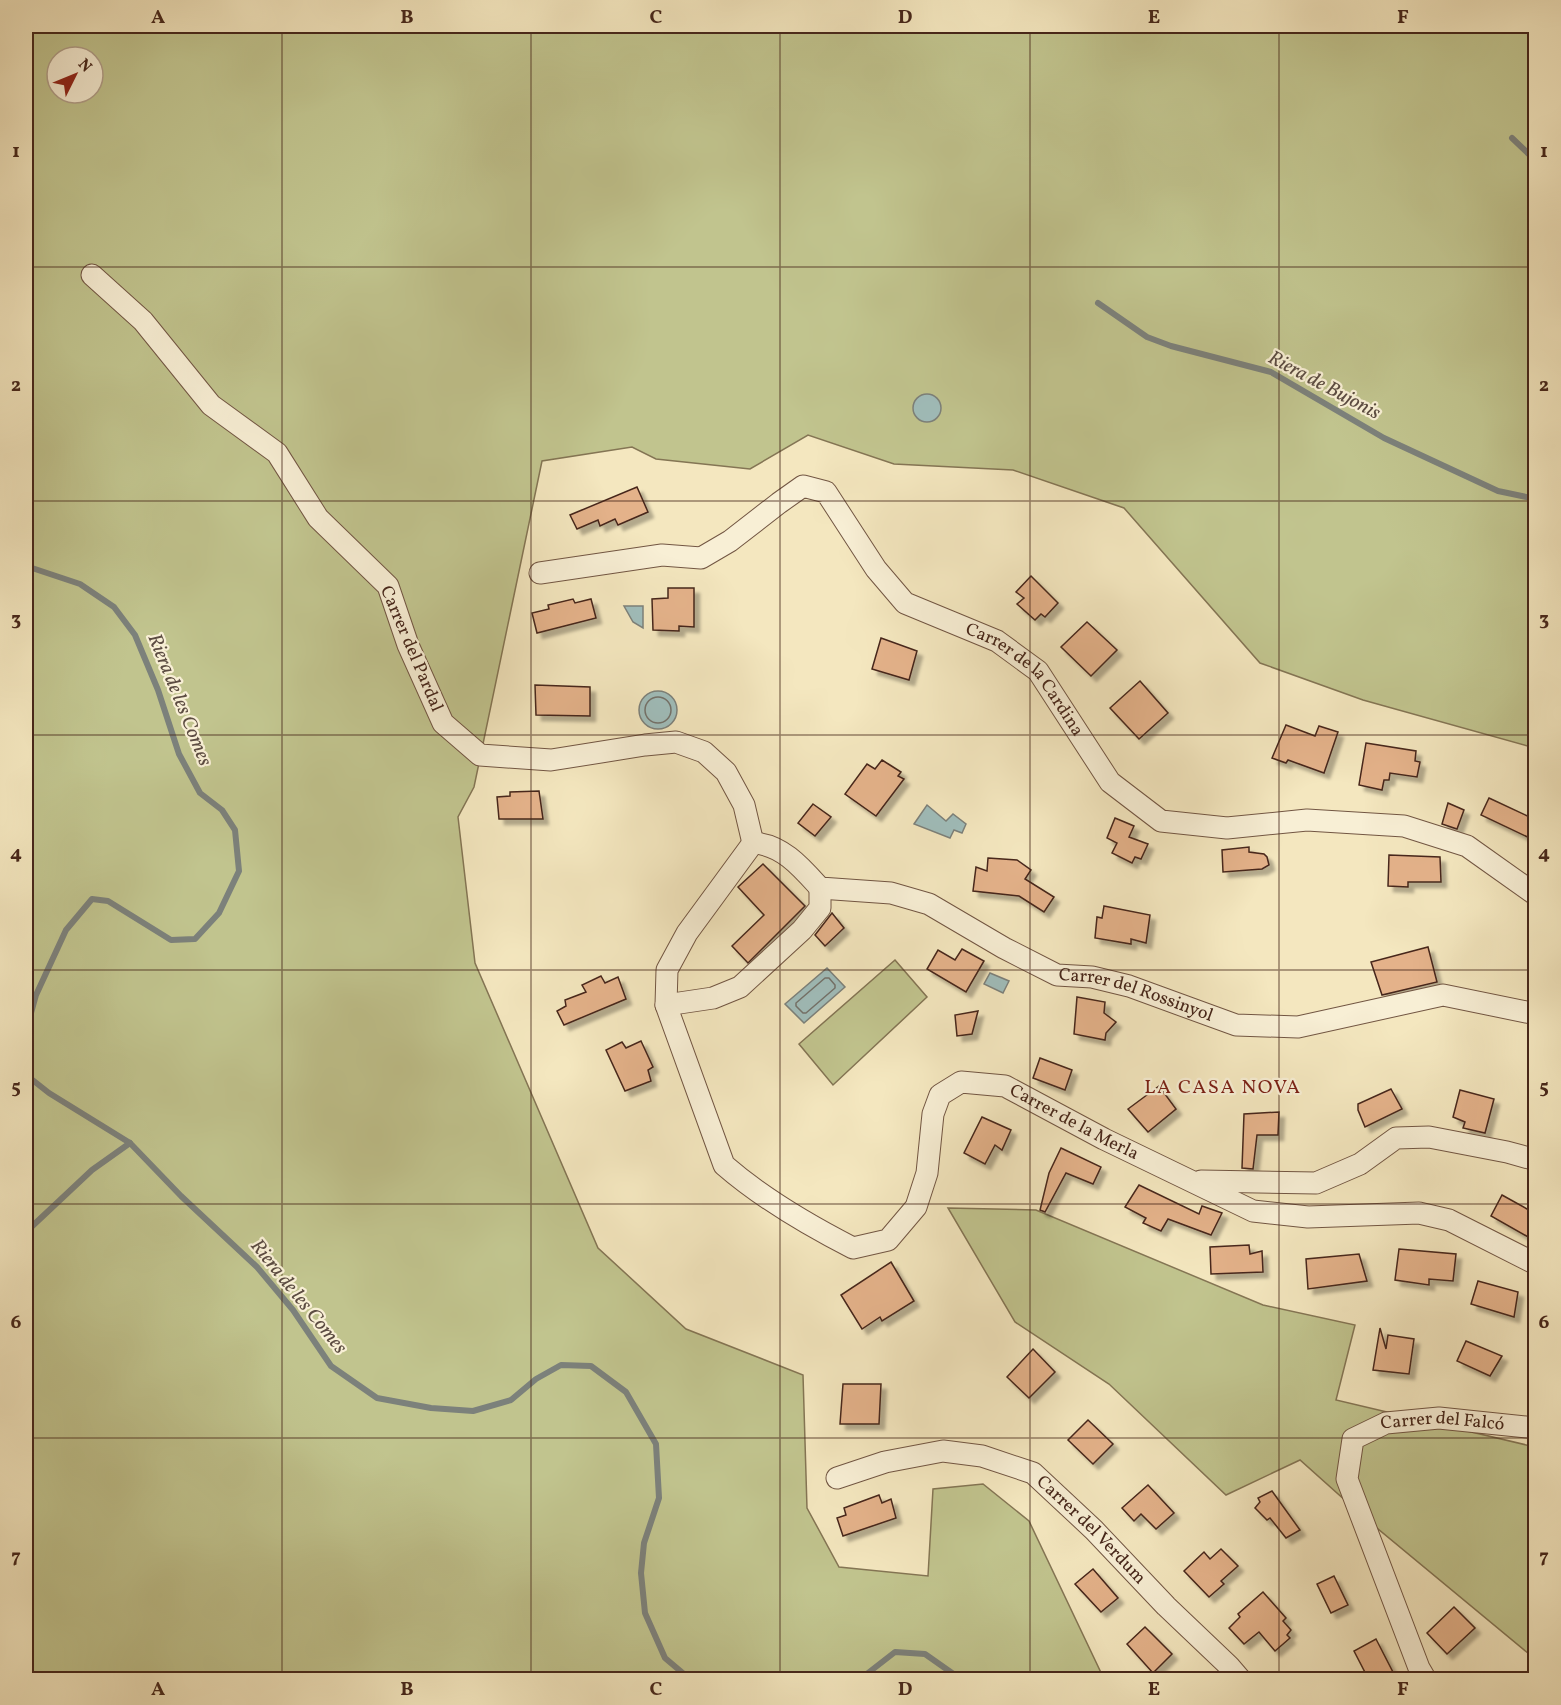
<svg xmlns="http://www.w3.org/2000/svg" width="1561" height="1705" viewBox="0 0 1561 1705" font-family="Vollkorn,serif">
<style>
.green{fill:#c1c48e;stroke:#847554;stroke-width:1.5;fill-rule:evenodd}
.water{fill:#a0bebc;stroke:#7c817b;stroke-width:1.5}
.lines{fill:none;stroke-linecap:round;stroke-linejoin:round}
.shore{stroke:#73726b;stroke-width:1.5}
.stream{stroke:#7c817b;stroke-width:6}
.building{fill:#e4b28a;stroke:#46261a;stroke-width:1.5;filter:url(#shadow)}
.street-casing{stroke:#725643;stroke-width:23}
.street{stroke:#f8efd5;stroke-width:21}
.grid{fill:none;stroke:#46261a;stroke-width:1.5;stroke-opacity:0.55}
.labels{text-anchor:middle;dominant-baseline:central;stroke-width:4.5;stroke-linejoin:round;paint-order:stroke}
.street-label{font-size:18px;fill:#46261a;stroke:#f8efd5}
.water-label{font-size:20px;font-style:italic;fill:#5c4c42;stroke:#f8efd5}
.neighbourhood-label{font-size:20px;letter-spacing:1.5px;fill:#7a1f14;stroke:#f8efd5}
.neatline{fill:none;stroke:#46261a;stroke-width:2}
.grid-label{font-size:20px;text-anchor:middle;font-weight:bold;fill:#46261a}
</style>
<defs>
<filter id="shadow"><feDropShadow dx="5.5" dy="5.5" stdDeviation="1.5" flood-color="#0004"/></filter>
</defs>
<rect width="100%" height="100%" fill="#f4e7bf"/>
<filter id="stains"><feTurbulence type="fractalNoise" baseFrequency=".00333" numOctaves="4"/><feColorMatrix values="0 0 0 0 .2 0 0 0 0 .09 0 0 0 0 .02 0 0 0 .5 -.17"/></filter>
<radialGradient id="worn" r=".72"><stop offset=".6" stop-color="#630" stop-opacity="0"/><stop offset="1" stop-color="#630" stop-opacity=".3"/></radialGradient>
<!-- green -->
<g class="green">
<path d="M 26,26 L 1535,26 L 1535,748 L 1363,700 L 1260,663 L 1124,508 L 1013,470 L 894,464 L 808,435 L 750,469 L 656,459 L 632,447 L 542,461 L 474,787 L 458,817 L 475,963 L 598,1248 L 686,1329 L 803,1375 L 807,1508 L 839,1567 L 928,1576 L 933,1489 L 983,1484 L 1029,1521 L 1104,1679 L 26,1680 ZM 57,57 L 93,57 L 93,93 L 57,93 Z"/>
<polygon points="895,960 927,997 833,1085 799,1044"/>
<polygon points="948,1208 1036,1210 1263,1305 1355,1325 1336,1400 1535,1447 1535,1659 1366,1519 1300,1460 1226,1495 1109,1384 1015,1322"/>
</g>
<!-- water -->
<g class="water">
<circle cx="927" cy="408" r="14"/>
<polygon points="624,606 643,606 643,628 633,622"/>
<circle cx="658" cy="710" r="19"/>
<polygon points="927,805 946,821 953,814 966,824 962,833 954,830 950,838 914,824"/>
<polygon points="827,968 845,987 804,1023 785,1004"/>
<polygon points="990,973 1009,981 1003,993 984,984"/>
</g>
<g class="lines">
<!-- shore -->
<g class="shore">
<circle cx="658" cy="710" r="13"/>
<polygon points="825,978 829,978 835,985 835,988 806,1013 803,1013 796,1006 796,1003"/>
</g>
<!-- stream -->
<g class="stream">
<polyline points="1512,138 1536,161"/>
<polyline points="1098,303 1147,337 1171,346 1271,372 1384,438 1498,491 1536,499"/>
<polyline points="26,568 29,567 80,584 114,607 135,635 158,690 179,754 200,793 222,810 235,830 239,871 219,913 195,939 171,940 108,901 92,899 66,930 36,995 26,1031"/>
<polyline points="26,1068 30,1078 49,1093 130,1143 181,1196 257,1267 293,1310 331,1366 377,1398 431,1408 473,1411 511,1400 536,1379 561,1365 591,1366 626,1392 656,1444 659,1498 644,1543 641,1573 645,1613 665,1658 691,1680"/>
<polyline points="26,1232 92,1170 130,1143"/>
<polyline points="859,1680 895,1652 925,1654 962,1680"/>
</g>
</g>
<!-- building -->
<g class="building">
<polygon points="637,487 648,512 618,525 615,519 600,526 598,520 577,529 570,515"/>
<polygon points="1031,576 1058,603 1045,617 1041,614 1035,620 1017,604 1024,598 1016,592"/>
<polygon points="668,588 694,588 694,627 679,626 679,631 653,630 652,599 668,598"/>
<polygon points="573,599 575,603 591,599 596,618 537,633 532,613 549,609 548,605"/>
<polygon points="1087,622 1117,650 1091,676 1061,647"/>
<polygon points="881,638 917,651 909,680 872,669"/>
<polygon points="1140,681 1168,713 1139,739 1110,708"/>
<polygon points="535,685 590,687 590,716 536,715"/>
<polygon points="1286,725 1315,736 1319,726 1338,732 1324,773 1288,760 1286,763 1272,758"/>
<polygon points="1366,743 1416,751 1415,761 1420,762 1417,777 1390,773 1389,780 1384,780 1382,790 1359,785"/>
<polygon points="882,760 901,772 898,776 904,779 876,816 845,794 867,764 875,769"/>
<polygon points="539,791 543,819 499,819 497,797 510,796 510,792"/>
<polygon points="1489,798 1536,820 1536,841 1481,815"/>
<polygon points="1448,803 1464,810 1457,829 1442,824"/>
<polygon points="813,804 831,817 815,836 798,823"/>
<polygon points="1115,818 1134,826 1129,837 1148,844 1141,859 1135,857 1132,863 1112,853 1117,843 1107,838"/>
<polygon points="1249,847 1249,852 1264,854 1267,857 1269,865 1262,869 1223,872 1222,850"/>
<polygon points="1389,855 1440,857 1441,882 1408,882 1408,887 1388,886"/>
<polygon points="988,858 1017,860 1031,870 1025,879 1054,897 1044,912 1019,896 973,891 976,867 987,871"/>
<polygon points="763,864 805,906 748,963 732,946 764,915 738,887"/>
<polygon points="1104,906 1150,915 1146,943 1131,939 1131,944 1095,938 1097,917 1102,918"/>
<polygon points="832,913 844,928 825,946 815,935"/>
<polygon points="1428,947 1437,982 1382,995 1371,962"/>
<polygon points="962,949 984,961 966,992 927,969 938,950 955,960"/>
<polygon points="601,976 605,983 618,977 626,999 564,1025 557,1011 566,1006 565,1000 586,992 582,985"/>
<polygon points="1077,997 1105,1002 1104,1013 1116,1022 1106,1033 1105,1040 1074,1034"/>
<polygon points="978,1011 972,1034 957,1036 955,1015"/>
<polygon points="641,1041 653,1067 648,1070 651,1081 625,1091 606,1050 622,1042 626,1048"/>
<polygon points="1040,1058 1072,1070 1065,1090 1033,1078"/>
<polygon points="1159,1086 1176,1109 1148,1132 1128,1109"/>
<polygon points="1391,1089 1402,1109 1365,1127 1358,1110 1358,1104"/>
<polygon points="1460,1090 1494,1099 1485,1133 1463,1128 1465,1122 1453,1117"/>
<polygon points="1279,1112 1278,1135 1257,1135 1253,1169 1242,1168 1244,1114"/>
<polygon points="982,1117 1011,1130 1002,1150 995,1145 985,1164 964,1153"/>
<polygon points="1061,1148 1101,1167 1093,1184 1066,1173 1045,1212 1040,1210 1049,1173"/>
<polygon points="1139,1185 1199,1214 1202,1206 1222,1213 1211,1235 1168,1219 1161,1231 1143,1223 1146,1218 1125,1207"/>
<polygon points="1502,1195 1536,1214 1536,1228 1530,1238 1491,1216"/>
<polygon points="1249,1245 1250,1254 1262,1251 1263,1272 1211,1274 1210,1247"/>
<polygon points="1399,1249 1456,1254 1453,1281 1429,1279 1429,1285 1395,1280"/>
<polygon points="1359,1254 1367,1281 1308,1289 1306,1259"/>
<polygon points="891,1262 914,1301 882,1321 880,1317 862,1329 841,1295"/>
<polygon points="1478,1281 1518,1292 1514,1317 1471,1304"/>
<polygon points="1380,1328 1386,1349 1388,1335 1414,1339 1409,1374 1373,1370"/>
<polygon points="1466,1341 1502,1356 1490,1376 1457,1361"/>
<polygon points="1033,1349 1055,1372 1029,1398 1007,1377"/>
<polygon points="843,1384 881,1384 879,1424 840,1424"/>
<polygon points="1088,1420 1113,1444 1093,1464 1068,1440"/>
<polygon points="1148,1485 1174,1513 1156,1529 1141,1514 1134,1521 1122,1508"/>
<polygon points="1272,1491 1300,1530 1286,1538 1270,1518 1267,1520 1255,1508 1260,1502 1258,1498"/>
<polygon points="879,1495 882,1503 891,1499 896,1518 843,1536 837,1518 846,1515 844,1508"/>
<polygon points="1221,1549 1238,1566 1221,1581 1224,1584 1209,1597 1184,1571 1204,1552 1210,1559"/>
<polygon points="1093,1569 1118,1598 1101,1612 1075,1584"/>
<polygon points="1334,1576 1348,1605 1331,1613 1317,1584"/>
<polygon points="1263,1592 1286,1618 1283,1621 1291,1630 1287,1635 1290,1638 1275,1651 1259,1632 1244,1644 1229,1628 1240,1617 1238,1614"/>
<polygon points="1454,1607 1475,1628 1447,1654 1427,1633"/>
<polygon points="1145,1627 1172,1654 1153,1673 1127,1644"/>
<polygon points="1376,1639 1397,1680 1369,1680 1354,1651"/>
</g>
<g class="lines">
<!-- street casing -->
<g class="street-casing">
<g id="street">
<polyline points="92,275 143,321 211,405 277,453 318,518 388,586 408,645 443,723 480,755 551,760 645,745 676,742 704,752 726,772 744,805 753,843"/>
<path id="s1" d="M 540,573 L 662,555 L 701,558 L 730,541 L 779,503 L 803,486 L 826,492 L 876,569 L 905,603 L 997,641 L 1038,671 L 1110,782 L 1161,821 L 1227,828 L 1307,820 L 1404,826 L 1467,846 L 1536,895"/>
<path id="s2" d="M 753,843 L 687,933 L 667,970 L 666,1005 L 724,1165 C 762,1198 808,1225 853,1248 L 888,1240 L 916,1207 L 927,1173 L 933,1114 L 940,1095 L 961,1082 L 1005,1086 L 1104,1139 L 1253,1211 L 1308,1217 L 1419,1213 L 1449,1220 L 1536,1264"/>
<path id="s3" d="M 753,843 C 782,844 802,868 820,888 L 891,893 L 929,904 L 1004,948 L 1057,975 L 1092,977 L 1129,986 L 1236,1025 L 1298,1027 L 1443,995 L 1536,1014"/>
<polyline points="666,1005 713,998 740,987 802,930 820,908 820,888"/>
<polyline points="1201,1181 1316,1183 1360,1164 1396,1138 1429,1137 1507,1152 1536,1160"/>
<path id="s4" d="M 837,1478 L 885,1462 L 943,1451 L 982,1456 L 1033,1473 L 1094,1530 L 1166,1606 L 1229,1666 L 1241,1680"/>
<path id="s5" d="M 1426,1680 L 1419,1668 L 1347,1479 L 1353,1439 L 1386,1423 L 1439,1418 L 1536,1428"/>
</g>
</g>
<!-- street -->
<use href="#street" class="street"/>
</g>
<!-- grid -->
<path class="grid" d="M 282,26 L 282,1680M 531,26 L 531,1680M 780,26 L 780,1680M 1030,26 L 1030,1680M 1279,26 L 1279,1680M 26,267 L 1536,267M 26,501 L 1536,501M 26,735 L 1536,735M 26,970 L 1536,970M 26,1204 L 1536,1204M 26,1438 L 1536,1438"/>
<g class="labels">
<!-- street labels -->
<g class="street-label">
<text transform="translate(411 649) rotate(67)">Carrer del Pardal</text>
<text stroke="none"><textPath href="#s1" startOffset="594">Carrer de la Cardina</textPath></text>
<text stroke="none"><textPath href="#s3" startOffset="422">Carrer del Rossinyol</textPath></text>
<text stroke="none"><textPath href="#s2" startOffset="854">Carrer de la Merla</textPath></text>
<text stroke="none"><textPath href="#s5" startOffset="350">Carrer del Falcó</textPath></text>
<text stroke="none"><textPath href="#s4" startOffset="284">Carrer del Verdum</textPath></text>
</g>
<!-- water labels -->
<g class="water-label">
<text transform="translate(1324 386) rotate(28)">Riera de Bujonis</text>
<text transform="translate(179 700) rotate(68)">Riera de les Comes</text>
<text transform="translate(298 1297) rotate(51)">Riera de les Comes</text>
</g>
<!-- neighbourhood labels -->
<g class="neighbourhood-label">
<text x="1223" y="1088">LA CASA NOVA</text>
</g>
</g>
<!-- margin -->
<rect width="1561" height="1705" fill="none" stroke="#f4e7bf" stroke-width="66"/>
<!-- north arrow -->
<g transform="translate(75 75) rotate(47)"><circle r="28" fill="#f8efd5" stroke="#b19f8a" stroke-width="1.5"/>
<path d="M0-4.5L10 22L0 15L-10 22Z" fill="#8f2418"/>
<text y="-9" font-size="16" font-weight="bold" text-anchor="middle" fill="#46261a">N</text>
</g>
<rect x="33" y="33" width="1495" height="1639" class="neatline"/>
<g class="grid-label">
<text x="158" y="23">A</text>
<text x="407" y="23">B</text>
<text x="656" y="23">C</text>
<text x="905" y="23">D</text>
<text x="1154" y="23">E</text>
<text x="1403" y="23">F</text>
<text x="16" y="157">1</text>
<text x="1544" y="157">1</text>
<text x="16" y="391">2</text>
<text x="1544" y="391">2</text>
<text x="16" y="625">3</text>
<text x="1544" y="625">3</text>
<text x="16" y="859">4</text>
<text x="1544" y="859">4</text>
<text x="16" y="1093">5</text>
<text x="1544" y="1093">5</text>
<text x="16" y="1328">6</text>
<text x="1544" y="1328">6</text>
<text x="16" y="1562">7</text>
<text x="1544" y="1562">7</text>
<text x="158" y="1695">A</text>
<text x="407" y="1695">B</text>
<text x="656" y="1695">C</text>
<text x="905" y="1695">D</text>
<text x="1154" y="1695">E</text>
<text x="1403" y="1695">F</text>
</g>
<rect width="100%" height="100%" filter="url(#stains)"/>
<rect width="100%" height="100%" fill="url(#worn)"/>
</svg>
